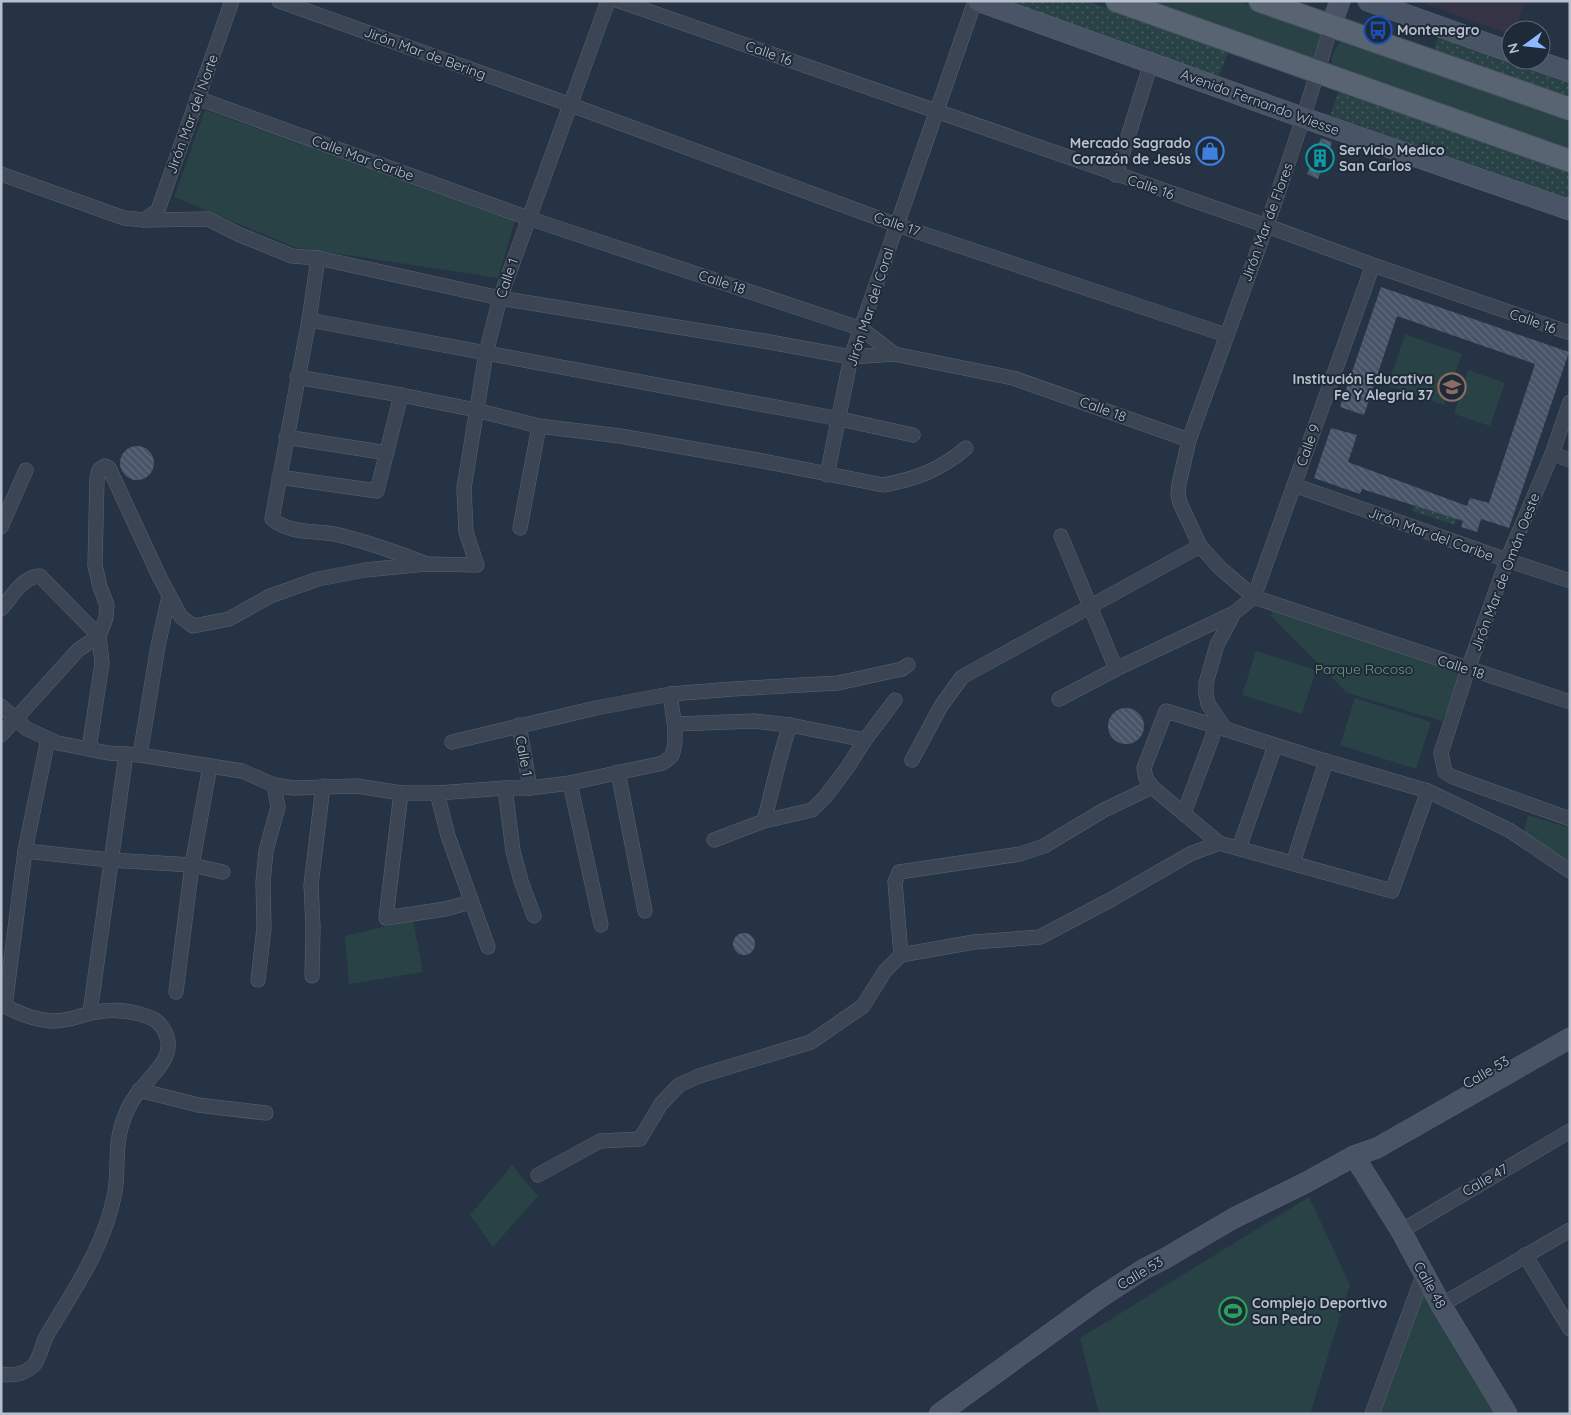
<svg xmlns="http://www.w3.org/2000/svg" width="1571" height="1415" viewBox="0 0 1571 1415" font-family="Quicksand,sans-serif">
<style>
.medical{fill:#353344}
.grass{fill:url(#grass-dots)}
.park{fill:#284245}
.building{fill:url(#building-back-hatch)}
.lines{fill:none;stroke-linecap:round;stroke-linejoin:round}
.street-casing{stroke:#596371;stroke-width:15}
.secondary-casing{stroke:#596371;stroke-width:21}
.primary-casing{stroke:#444e5d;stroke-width:24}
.street{stroke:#3b4554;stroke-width:14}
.secondary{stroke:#495467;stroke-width:20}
.primary{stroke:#596473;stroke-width:22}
.labels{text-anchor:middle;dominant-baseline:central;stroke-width:4;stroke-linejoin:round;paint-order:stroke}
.poi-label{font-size:14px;font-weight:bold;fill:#b8c0cd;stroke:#1f2a39;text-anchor:start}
.street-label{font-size:14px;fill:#b8c0cd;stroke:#1f2a39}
.park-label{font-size:14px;fill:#6e9f79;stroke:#1f2a39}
</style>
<defs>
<pattern id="grass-dots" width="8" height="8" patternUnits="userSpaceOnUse" patternTransform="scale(1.25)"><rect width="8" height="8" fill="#284245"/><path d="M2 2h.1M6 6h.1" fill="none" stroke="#455c5f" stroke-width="1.8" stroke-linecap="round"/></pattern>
<pattern id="building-back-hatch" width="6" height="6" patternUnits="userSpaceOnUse" patternTransform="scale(1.25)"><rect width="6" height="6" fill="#485568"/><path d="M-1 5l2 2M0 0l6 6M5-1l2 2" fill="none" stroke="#606c7c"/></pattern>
</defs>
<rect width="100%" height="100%" fill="#263344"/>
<!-- medical -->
<polygon class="medical" points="1418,1 1525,1 1515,30 1511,30 1511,35"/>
<!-- grass -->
<g class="grass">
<polygon points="1004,1 1088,1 1228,53 1219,76"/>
<polygon points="1439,34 1570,81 1570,100 1433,52"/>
<polygon points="1340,88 1570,171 1570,200 1330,115"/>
<polygon points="1414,506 1456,519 1455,525 1412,511"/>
</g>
<!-- park -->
<g class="park">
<polygon points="1131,1 1238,1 1315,29 1321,33 1323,37 1317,59 1311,62"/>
<path d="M 1344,40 L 1570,119 L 1570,155 L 1332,69 C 1330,58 1334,46 1344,40 Z"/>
<polygon points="205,110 515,221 498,278 294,247 174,197"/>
<polygon points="1405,334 1462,354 1444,405 1388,386"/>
<polygon points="1468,370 1505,383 1490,426 1454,414"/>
<polygon points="1273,609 1462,671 1442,721 1347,693 1271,616"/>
<polygon points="1256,651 1316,670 1302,714 1242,695"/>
<polygon points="1355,698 1431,722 1416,769 1340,745"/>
<polygon points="1528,815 1570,828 1570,865 1524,831"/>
<polygon points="413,920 423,972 349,984 345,936"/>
<polygon points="512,1165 538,1196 493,1247 470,1215"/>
<polygon points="1309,1197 1350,1285 1310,1414 1099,1414 1080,1338"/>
<polygon points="1425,1288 1496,1414 1380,1414"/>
</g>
<!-- building -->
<g class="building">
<polygon points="1321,138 1332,142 1318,179 1307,174"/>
<polygon points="1381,287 1569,352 1509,528 1481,519 1477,532 1461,527 1463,521 1362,489 1360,494 1314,478 1331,428 1357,435 1348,462 1467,506 1470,498 1489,503 1535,364 1397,316 1364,415 1340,407"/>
<circle cx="137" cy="463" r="17"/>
<circle cx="1126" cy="726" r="18"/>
<circle cx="744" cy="944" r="11"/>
</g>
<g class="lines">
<!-- street casing -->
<g class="street-casing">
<g id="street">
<polyline points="279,1 571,105 897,225 1226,335"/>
<polyline points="619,1 1267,226 1373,265 1570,333"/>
<polyline points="197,98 528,218 862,329 894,354 1013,378 1189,440 1179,484 1178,494 1180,503 1200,546 1220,568 1254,597 1570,702"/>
<polyline points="1,174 124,218 144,220 208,219 240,235 292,256 318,258 500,298 764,341 851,357 894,354"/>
<polyline points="1116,175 1151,63"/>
<polyline points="144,220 158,210 232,1"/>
<path d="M 318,258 L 309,320 L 272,519 C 293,536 319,529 343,536 C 370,543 396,552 422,562"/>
<polyline points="1373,265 1254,597 1234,613 1217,645 1206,683 1206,694 1208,704 1225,729 1312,757 1428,791 1509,830 1570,871"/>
<polyline points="309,320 840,419 913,435"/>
<path d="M 297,377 L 401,395 L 476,410 L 539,426 L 620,436 L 763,461 L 883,485 C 916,479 940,470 966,448"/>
<polyline points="1570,402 1552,454 1507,560 1468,669 1441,753 1445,772 1453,777 1570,819"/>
<polyline points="286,437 387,453"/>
<path d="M 1189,440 C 1238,303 1291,167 1331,26"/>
<polyline points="1552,454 1570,460"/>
<polyline points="827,475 851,357 975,1"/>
<polyline points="279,477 377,491 401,395"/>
<polyline points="1294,485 1507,560 1570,581"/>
<polyline points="1,527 26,470"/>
<polyline points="520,528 539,426"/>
<polyline points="1061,536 1116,669"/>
<path d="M 1,609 C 11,598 23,576 40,576 L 99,636 L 78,650 L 1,735"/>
<polyline points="1059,699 1116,669 1234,613"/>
<path d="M 1,706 L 27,729 L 58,743 L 108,753 L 140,755 L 242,771 L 274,785 L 294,788 L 357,786 L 401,793 L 437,793 L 505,788 L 530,788 L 570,783 L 663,763 C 666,760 671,758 672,755 C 679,740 672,710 670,694"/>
<polyline points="675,724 754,721 790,725 865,740"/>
<polyline points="519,725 530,788"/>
<polyline points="452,742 596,708 670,694 733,689 838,683 902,669 908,665"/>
<polyline points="89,749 102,663 99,636 106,618 107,605 100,587 95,565 97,479 99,470 105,466 109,468 160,578 181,617 193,626 229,619 270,596 318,579 365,570 426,564 477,565 466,532 464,488 486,353 500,298 608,1"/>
<polyline points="140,755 158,646 169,596"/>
<polyline points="912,760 941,706 962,677 1200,546"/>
<polyline points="618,772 645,911"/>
<polyline points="570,783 601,925"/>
<polyline points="505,788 513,851 521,881 534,916"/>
<polyline points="401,793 386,918 445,909 471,902"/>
<polyline points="437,793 448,836 488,947"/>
<polyline points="1184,813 1216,727"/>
<path d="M 764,821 C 773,789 779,756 790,725"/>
<polyline points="714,840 764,821 812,810 825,797 847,768 865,740 895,700"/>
<polyline points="1219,843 1392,891 1428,791"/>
<polyline points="1239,848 1275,746"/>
<polyline points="25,851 110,860 192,865 223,872"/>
<polyline points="1293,863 1326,761"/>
<polyline points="901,955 895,882 899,872 1020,854 1044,846 1104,810 1152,787"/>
<polyline points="312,976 313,927 311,885 323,786"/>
<polyline points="258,980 264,928 263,882 266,851 278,807 274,785"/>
<polyline points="176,992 192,865 210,766"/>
<path d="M 1,1004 C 15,1012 35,1020 51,1021 C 66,1022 78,1016 92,1013 C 108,1009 125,1010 140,1014 C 149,1017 157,1019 162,1027 C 180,1053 155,1071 141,1089 C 134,1097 128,1107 124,1118 C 114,1144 119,1167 115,1192 C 105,1246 74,1290 47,1335 C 42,1344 40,1359 33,1366 C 24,1374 12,1376 1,1374"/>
<polyline points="5,1006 25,851 48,739"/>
<polyline points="90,1013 126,754"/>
<polyline points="139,1090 198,1105 266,1113"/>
<polyline points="538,1175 600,1141 640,1139 661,1104 679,1085 699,1076 811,1042 863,1006 885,971 901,955 974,942 1040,937 1112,899 1190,854 1219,843 1152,787 1146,778 1144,768 1166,711 1225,729"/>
<polyline points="1401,1231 1570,1131"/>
<polyline points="1525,1255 1570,1329"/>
<polyline points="1441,1305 1570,1230"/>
<polyline points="1372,1414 1424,1273"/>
</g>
</g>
<!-- secondary casing -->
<g class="secondary-casing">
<g id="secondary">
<polyline points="978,1 1304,118 1570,210"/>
<polyline points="1368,1 1511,52"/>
<polyline points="1331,26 1340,1"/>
<polyline points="1535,60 1570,72"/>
<polyline points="1354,1156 1401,1231 1441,1305 1507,1414"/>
<polyline points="939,1414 1101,1297 1144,1269 1164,1259 1234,1218 1307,1182 1354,1156 1377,1148 1570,1038"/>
</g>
</g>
<!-- primary casing -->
<g class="primary-casing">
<g id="primary">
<polyline points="1117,1 1570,161"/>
<polyline points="1260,1 1570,109"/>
</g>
</g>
<!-- street -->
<use href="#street" class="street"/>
<!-- secondary -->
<use href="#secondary" class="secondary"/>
<!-- primary -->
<use href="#primary" class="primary"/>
</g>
<!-- icons -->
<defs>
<g id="bus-ring" transform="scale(1.4375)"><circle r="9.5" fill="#1f2a39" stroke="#1a4fb4" stroke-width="1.5"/><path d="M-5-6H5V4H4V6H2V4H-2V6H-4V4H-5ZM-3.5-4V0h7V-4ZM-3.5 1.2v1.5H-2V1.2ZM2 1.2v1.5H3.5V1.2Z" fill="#1a4fb4"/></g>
<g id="shop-ring" transform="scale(1.4375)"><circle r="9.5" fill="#1f2a39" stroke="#3f7fe0" stroke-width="1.5"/><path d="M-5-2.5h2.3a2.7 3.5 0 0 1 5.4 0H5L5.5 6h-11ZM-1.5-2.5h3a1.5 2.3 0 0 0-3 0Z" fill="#3f7fe0"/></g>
<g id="building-ring" transform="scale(1.4375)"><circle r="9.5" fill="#1f2a39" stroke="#0f9aa8" stroke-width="1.5"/><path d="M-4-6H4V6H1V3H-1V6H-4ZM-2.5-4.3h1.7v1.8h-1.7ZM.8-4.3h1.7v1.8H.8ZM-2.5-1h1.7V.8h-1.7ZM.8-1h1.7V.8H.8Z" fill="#0f9aa8"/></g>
<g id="school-ring" transform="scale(1.4375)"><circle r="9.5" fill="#1f2a39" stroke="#8d6e63" stroke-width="1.5"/><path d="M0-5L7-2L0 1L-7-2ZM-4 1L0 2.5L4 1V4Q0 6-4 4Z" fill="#8d6e63"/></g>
<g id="stadium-ring" transform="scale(1.4375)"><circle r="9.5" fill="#1f2a39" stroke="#2e9e5b" stroke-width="1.5"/><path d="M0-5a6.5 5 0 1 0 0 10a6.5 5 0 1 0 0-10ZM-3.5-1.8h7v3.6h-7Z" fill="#2e9e5b"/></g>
</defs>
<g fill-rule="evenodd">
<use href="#bus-ring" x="1378" y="30"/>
<use href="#shop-ring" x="1210" y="151"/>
<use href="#building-ring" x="1320" y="158"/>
<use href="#school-ring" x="1452" y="387"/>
<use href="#stadium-ring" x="1233" y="1311"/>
</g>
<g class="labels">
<!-- poi labels -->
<g class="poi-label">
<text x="1397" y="30">Montenegro</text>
<text x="1191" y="143" text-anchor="end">Mercado Sagrado<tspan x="1191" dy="16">Corazón de Jesús</tspan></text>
<text x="1339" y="150">Servicio Medico<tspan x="1339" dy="16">San Carlos</tspan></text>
<text x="1433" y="379" text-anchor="end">Institución Educativa<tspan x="1433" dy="16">Fe Y Alegria 37</tspan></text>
<text x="1252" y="1303">Complejo Deportivo<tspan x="1252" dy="16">San Pedro</tspan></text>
</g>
<!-- street labels -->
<g class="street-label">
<text transform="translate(425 53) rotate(20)">Jirón Mar de Bering</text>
<text transform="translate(769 53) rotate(19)">Calle 16</text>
<text transform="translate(1260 102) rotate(20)">Avenida Fernando Wiesse</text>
<text transform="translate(192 114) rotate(-70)">Jirón Mar del Norte</text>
<text transform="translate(363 158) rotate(20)">Calle Mar Caribe</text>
<text transform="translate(1151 187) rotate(19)">Calle 16</text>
<text transform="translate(1267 222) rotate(-70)">Jirón Mar de Flores</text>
<text transform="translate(897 224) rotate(19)">Calle 17</text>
<text transform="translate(507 278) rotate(-71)">Calle 1</text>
<text transform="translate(722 282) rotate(18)">Calle 18</text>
<text transform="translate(870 307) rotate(-72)">Jirón Mar del Coral</text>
<text transform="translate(1533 321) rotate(19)">Calle 16</text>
<text transform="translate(1103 409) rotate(20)">Calle 18</text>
<text transform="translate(1308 445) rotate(-70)">Calle 9</text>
<text transform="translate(1431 534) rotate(20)">Jirón Mar del Caribe</text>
<text transform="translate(1505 572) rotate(-69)">Jirón Mar de Omán Oeste</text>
<text transform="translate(1461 667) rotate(18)">Calle 18</text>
<text transform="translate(524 756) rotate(80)">Calle 1</text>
<text transform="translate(1486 1072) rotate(-30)">Calle 53</text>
<text transform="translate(1485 1180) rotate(-30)">Calle 47</text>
<text transform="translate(1140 1273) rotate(-31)">Calle 53</text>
<text transform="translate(1430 1285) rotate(61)">Calle 48</text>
</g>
<!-- park labels -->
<g class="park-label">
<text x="1364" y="669">Parque Rocoso</text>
</g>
</g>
<!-- border -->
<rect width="1571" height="1415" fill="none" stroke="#b8c0cd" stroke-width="5"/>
<!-- north arrow -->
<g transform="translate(1526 45) rotate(255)"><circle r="24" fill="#1f2a39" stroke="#5c6674"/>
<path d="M0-4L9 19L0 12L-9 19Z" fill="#8eb9fc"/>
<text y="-8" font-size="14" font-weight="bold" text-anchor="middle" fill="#b8c0cd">N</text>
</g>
</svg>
